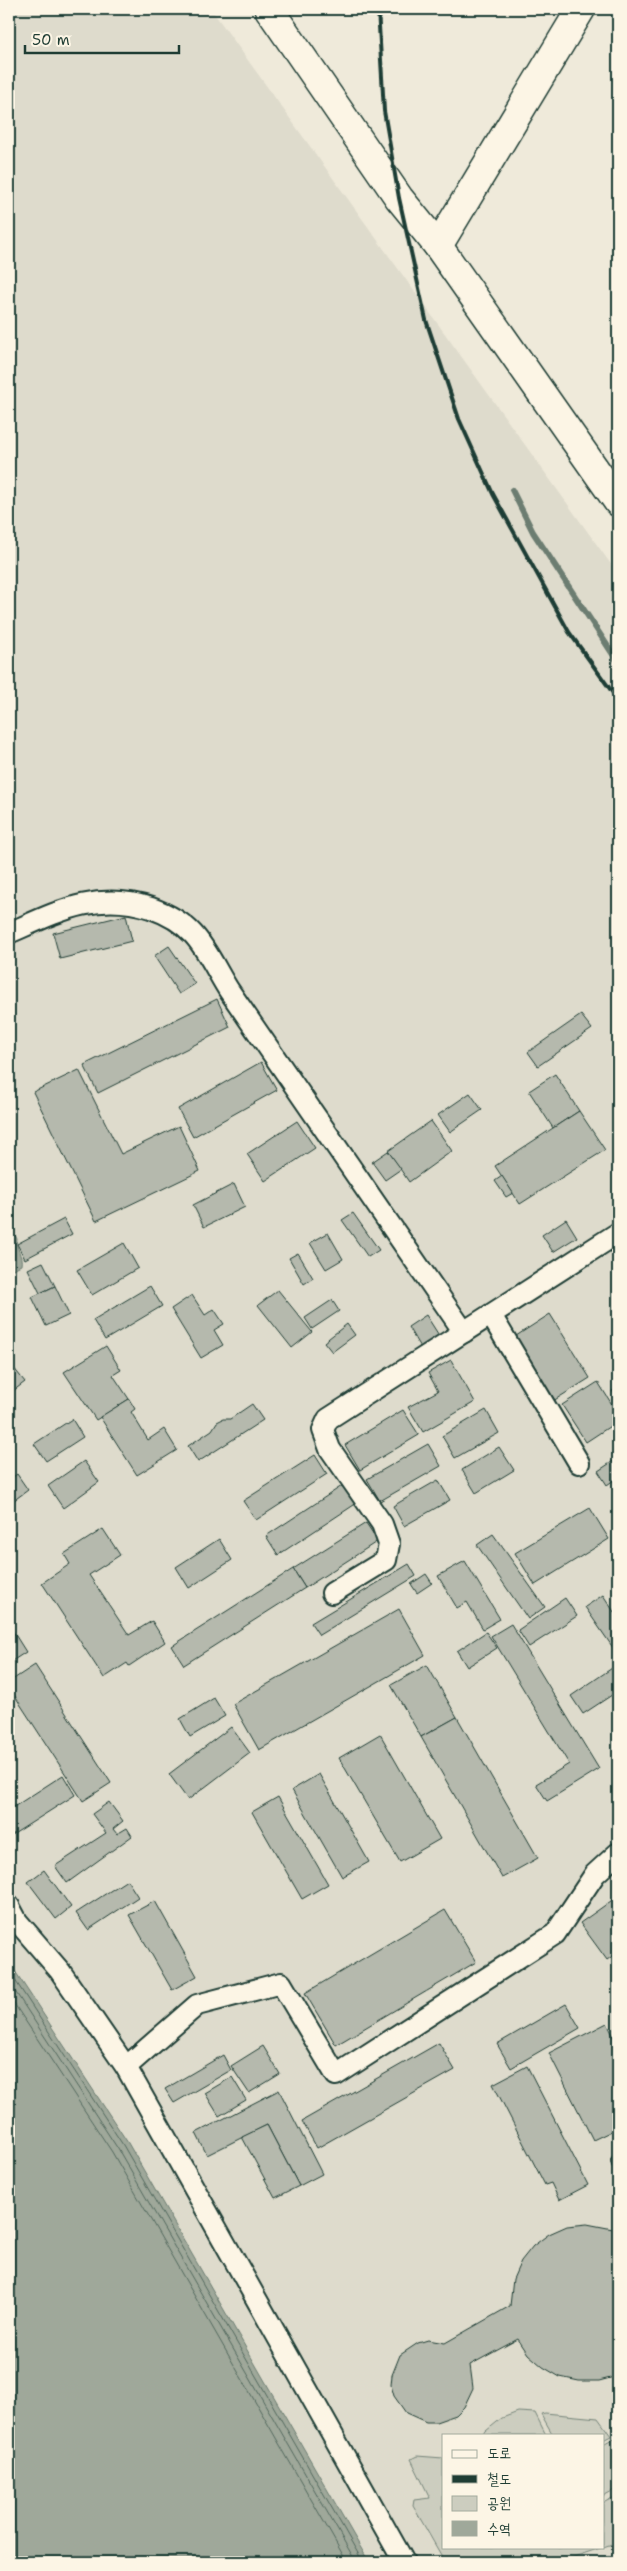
<svg xmlns="http://www.w3.org/2000/svg" width="627" height="2571" viewBox="0 0 627 2571" font-family="'Shantell Sans','Poor Story',sans-serif">
<style>
.built{fill:#dedbcc;fill-rule:evenodd}
.green{fill:#cccdbf;stroke:#76857a}
.water{fill:#9fa89a;stroke:#6c7d71}
.lines{fill:none;stroke-linecap:round;stroke-linejoin:round}
.shore{stroke:#52685d;stroke-width:1}
.stream{stroke:#6c7d71;stroke-width:6}
.building{fill:#b5b9ad;stroke:#1f3d34}
.lane-casing{stroke:#1f3d34;stroke-width:14}
.street-casing{stroke:#1f3d34;stroke-width:24}
.secondary-casing{stroke:#1f3d34;stroke-width:31}
.lane{stroke:#fcf5e5;stroke-width:10}
.street{stroke:#fcf5e5;stroke-width:20}
.secondary{stroke:#fcf5e5;stroke-width:28}
.rail{stroke:#1f3d34;stroke-width:4}
</style>
<rect width="100%" height="100%" fill="#efeada"/>
<filter id="ink" filterUnits="userSpaceOnUse"><feTurbulence type="fractalNoise" baseFrequency=".02" numOctaves="2"/><feDisplacementMap in="SourceGraphic" scale="10" xChannelSelector="R" yChannelSelector="G"/><feConvolveMatrix kernelMatrix="1 2 1 2 8 2 1 2 1" color-interpolation-filters="sRGB"/></filter>
<g filter="url(#ink)">
<!-- built -->
<path class="built" d="M 9,9 L 211,9 L 618,574 L 618,2562 L 255,2562 L 9,2070 ZM 443,2435 L 603,2435 L 603,2547 L 443,2547 Z"/>
<!-- green -->
<g class="green">
<polygon points="518,2412 535,2413 546,2435 481,2435 502,2418"/>
<polygon points="545,2413 598,2418 611,2436 603,2440 603,2435 553,2435 541,2414"/>
<polygon points="618,2437 618,2488 603,2496 603,2445"/>
<polygon points="417,2456 443,2458 443,2547 603,2547 603,2503 618,2495 618,2542 559,2562 445,2562 413,2506 414,2500 430,2498 411,2459"/>
</g>
<!-- water -->
<g class="water">
<path d="M 9,1224 L 17,1239 C 15,1248 23,1255 21,1265 L 9,1271 Z"/>
<polygon points="9,1962 128,2143 369,2562 9,2562"/>
</g>
<g class="lines">
<!-- shore -->
<g class="shore">
<polyline points="9,1971 123,2145 363,2562"/>
<polyline points="9,1982 118,2149 356,2562"/>
<polyline points="9,1996 112,2152 347,2562"/>
</g>
<!-- stream -->
<polyline class="stream" points="512,490 533,532 618,662"/>
</g>
<!-- building -->
<g class="building">
<polygon points="126,915 132,941 60,959 53,933"/>
<polygon points="169,946 195,984 179,994 154,956"/>
<polygon points="217,999 230,1027 98,1093 84,1065"/>
<polygon points="581,1015 592,1029 538,1066 528,1052"/>
<polygon points="261,1062 277,1090 193,1137 178,1109"/>
<polygon points="79,1070 121,1154 179,1126 200,1171 96,1221 33,1092"/>
<polygon points="555,1074 579,1111 553,1128 529,1091"/>
<polygon points="470,1093 482,1110 450,1132 438,1115"/>
<polygon points="579,1111 605,1150 520,1204 495,1166"/>
<polygon points="297,1121 315,1148 265,1181 247,1154"/>
<polygon points="431,1121 452,1151 409,1182 388,1151"/>
<polygon points="388,1151 401,1169 385,1180 372,1162"/>
<polygon points="9,1157 14,1168 9,1170"/>
<polygon points="502,1176 513,1193 506,1197 495,1181"/>
<polygon points="234,1184 245,1207 204,1227 193,1205"/>
<polygon points="353,1213 379,1250 368,1257 342,1220"/>
<polygon points="64,1219 72,1234 25,1259 17,1244"/>
<polygon points="566,1219 577,1237 553,1252 542,1235"/>
<polygon points="328,1233 343,1259 326,1269 310,1243"/>
<polygon points="124,1243 138,1268 92,1295 77,1270"/>
<polygon points="298,1253 313,1278 304,1284 289,1258"/>
<polygon points="43,1262 55,1286 40,1293 28,1269"/>
<polygon points="55,1286 69,1315 46,1326 32,1297"/>
<polygon points="150,1286 162,1306 105,1340 93,1320"/>
<polygon points="278,1290 312,1332 292,1348 258,1305"/>
<polygon points="192,1295 205,1315 214,1309 224,1324 214,1330 223,1345 201,1358 171,1309"/>
<polygon points="332,1300 339,1311 312,1329 305,1318"/>
<polygon points="550,1314 590,1378 553,1401 513,1338"/>
<polygon points="426,1315 440,1337 421,1349 408,1327"/>
<polygon points="347,1324 355,1335 332,1352 324,1342"/>
<polygon points="106,1346 121,1370 113,1375 129,1399 96,1420 64,1372"/>
<polygon points="451,1360 475,1402 423,1432 408,1407 438,1391 428,1373"/>
<polygon points="9,1362 25,1382 9,1394"/>
<polygon points="598,1382 618,1414 618,1421 586,1442 562,1405"/>
<polygon points="618,1386 618,1400 612,1391"/>
<polygon points="129,1399 135,1409 131,1412 148,1440 164,1429 177,1450 137,1475 100,1417"/>
<polygon points="252,1404 263,1420 198,1462 188,1446 212,1430 217,1422 223,1419 230,1419"/>
<polygon points="403,1410 419,1435 360,1470 345,1445"/>
<polygon points="486,1410 499,1433 455,1458 442,1436"/>
<polygon points="72,1419 83,1437 46,1461 34,1444"/>
<polygon points="428,1444 441,1466 380,1501 367,1479"/>
<polygon points="499,1447 514,1470 476,1493 462,1470"/>
<polygon points="315,1455 327,1474 256,1520 243,1501"/>
<polygon points="618,1458 618,1477 607,1485 598,1471"/>
<polygon points="84,1461 99,1482 63,1508 48,1486"/>
<polygon points="17,1474 28,1490 9,1504 9,1480"/>
<polygon points="438,1480 450,1500 404,1526 393,1506"/>
<polygon points="345,1484 357,1503 278,1555 266,1536"/>
<polygon points="590,1508 609,1539 535,1585 515,1553"/>
<polygon points="366,1523 378,1541 305,1588 293,1569"/>
<polygon points="103,1529 120,1555 89,1575 129,1635 152,1621 165,1642 129,1666 127,1663 104,1678 42,1583 70,1564 64,1554"/>
<polygon points="493,1534 545,1607 528,1619 477,1545"/>
<polygon points="219,1539 232,1560 189,1588 176,1567"/>
<polygon points="465,1561 500,1619 483,1629 467,1602 457,1608 438,1576"/>
<polygon points="409,1564 416,1576 319,1635 311,1623"/>
<polygon points="293,1569 305,1588 184,1665 172,1646"/>
<polygon points="426,1574 432,1583 417,1593 411,1584"/>
<polygon points="603,1595 618,1618 618,1655 585,1607"/>
<polygon points="565,1598 577,1616 529,1647 518,1630"/>
<polygon points="399,1609 425,1655 259,1750 233,1704"/>
<polygon points="511,1624 599,1769 547,1801 536,1784 569,1764 491,1636"/>
<polygon points="9,1625 26,1652 9,1663"/>
<polygon points="486,1632 497,1648 467,1667 457,1651"/>
<polygon points="618,1664 618,1691 583,1714 571,1696"/>
<polygon points="35,1665 111,1783 83,1801 9,1687 9,1682"/>
<polygon points="427,1665 457,1717 421,1737 391,1685"/>
<polygon points="214,1698 225,1716 190,1737 180,1719"/>
<polygon points="457,1717 538,1858 502,1878 421,1737"/>
<polygon points="231,1727 250,1753 188,1800 169,1774"/>
<polygon points="380,1734 440,1839 400,1862 339,1758"/>
<polygon points="319,1774 369,1862 342,1877 292,1790"/>
<polygon points="63,1775 75,1795 9,1837 9,1810"/>
<polygon points="278,1797 328,1884 302,1899 252,1812"/>
<polygon points="109,1802 123,1821 113,1829 117,1834 127,1828 132,1836 67,1883 55,1866 106,1833 92,1814"/>
<polygon points="44,1870 71,1907 56,1919 28,1882"/>
<polygon points="127,1880 138,1897 88,1930 76,1913"/>
<polygon points="618,1896 618,1952 607,1960 580,1923"/>
<polygon points="155,1901 197,1976 172,1990 129,1915"/>
<polygon points="445,1910 476,1962 336,2045 305,1993"/>
<polygon points="566,2004 580,2028 511,2068 497,2044"/>
<polygon points="607,2023 618,2045 618,2128 593,2140 549,2053"/>
<polygon points="439,2043 455,2070 317,2148 302,2121"/>
<polygon points="263,2046 280,2074 249,2093 231,2066"/>
<polygon points="223,2055 231,2070 174,2103 165,2089"/>
<polygon points="527,2066 588,2185 559,2200 551,2183 545,2185 493,2084"/>
<polygon points="232,2077 246,2100 219,2116 205,2093"/>
<polygon points="279,2090 322,2174 299,2186 267,2125 207,2155 196,2133"/>
<polygon points="267,2125 299,2186 275,2198 242,2137"/>
<polygon points="587,2224 618,2230 618,2376 599,2381 579,2381 560,2377 543,2367 528,2354 518,2339 470,2365 473,2388 464,2407 456,2415 436,2422 426,2422 406,2413 394,2396 391,2385 392,2375 400,2355 418,2343 428,2340 445,2343 510,2306 513,2279 521,2261 533,2246 549,2234 567,2226"/>
</g>
<g class="lines">
<!-- lane casing -->
<g class="lane-casing">
<polyline id="lane" points="617,2161 618,2164"/>
</g>
<!-- street casing -->
<g class="street-casing">
<g id="street">
<path d="M 9,933 C 57,912 97,890 151,908 C 168,914 181,921 193,934 C 208,950 218,974 230,992 L 464,1332"/>
<polyline points="491,1315 579,1463"/>
<polyline points="332,1593 386,1560 389,1544 382,1524 330,1449 323,1430 328,1419 618,1233"/>
<polyline points="9,1906 17,1921 60,1971 126,2067 404,2562"/>
<polyline points="126,2067 197,2005 281,1983 336,2075 555,1934 595,1874 618,1853"/>
</g>
</g>
<!-- secondary casing -->
<g class="secondary-casing">
<g id="secondary">
<polyline points="269,9 399,198 438,246 618,502"/>
<polyline points="438,246 581,9"/>
</g>
</g>
<!-- lane -->
<use href="#lane" class="lane"/>
<!-- street -->
<use href="#street" class="street"/>
<!-- secondary -->
<use href="#secondary" class="secondary"/>
<!-- rail -->
<polyline class="rail" points="378,9 384,111 399,198 426,320 459,419 493,494 569,632 618,700"/>
</g>
</g>
<!-- margin -->
<rect width="627" height="2571" fill="none" stroke="#fcf5e5" stroke-width="30"/>
<rect x="15" y="15" width="597" height="2541" fill="none" stroke="#1f3d34" stroke-width="2" filter="url(#ink)"/>
<!-- legend -->
<rect x="442" y="2434" width="162" height="115" fill="#fcf5e5" stroke="#a4ab9e"/>
<rect x="452" y="2450" width="25" height="8" fill="#fcf5e5" stroke="#a4ab9e"/>
<text x="487" y="2458" font-size="15" fill="#1f3d34">도로</text>
<rect x="452" y="2475" width="25" height="8" fill="#1f3d34" stroke="#a4ab9e"/>
<text x="487" y="2484" font-size="15" fill="#1f3d34">철도</text>
<rect x="452" y="2496" width="25" height="15" fill="#cccdbf" stroke="#a4ab9e"/>
<text x="487" y="2508" font-size="15" fill="#1f3d34">공원</text>
<rect x="452" y="2521" width="25" height="15" fill="#9fa89a" stroke="#a4ab9e"/>
<text x="487" y="2534" font-size="15" fill="#1f3d34">수역</text>
<!-- scale -->
<path d="M25 45v8h154v-8" fill="none" stroke="#1f3d34" stroke-width="2.5"/>
<text x="32" y="45" font-size="15" fill="#1f3d34" stroke="#fcf5e5" stroke-width="4" paint-order="stroke">50 m</text>
</svg>
